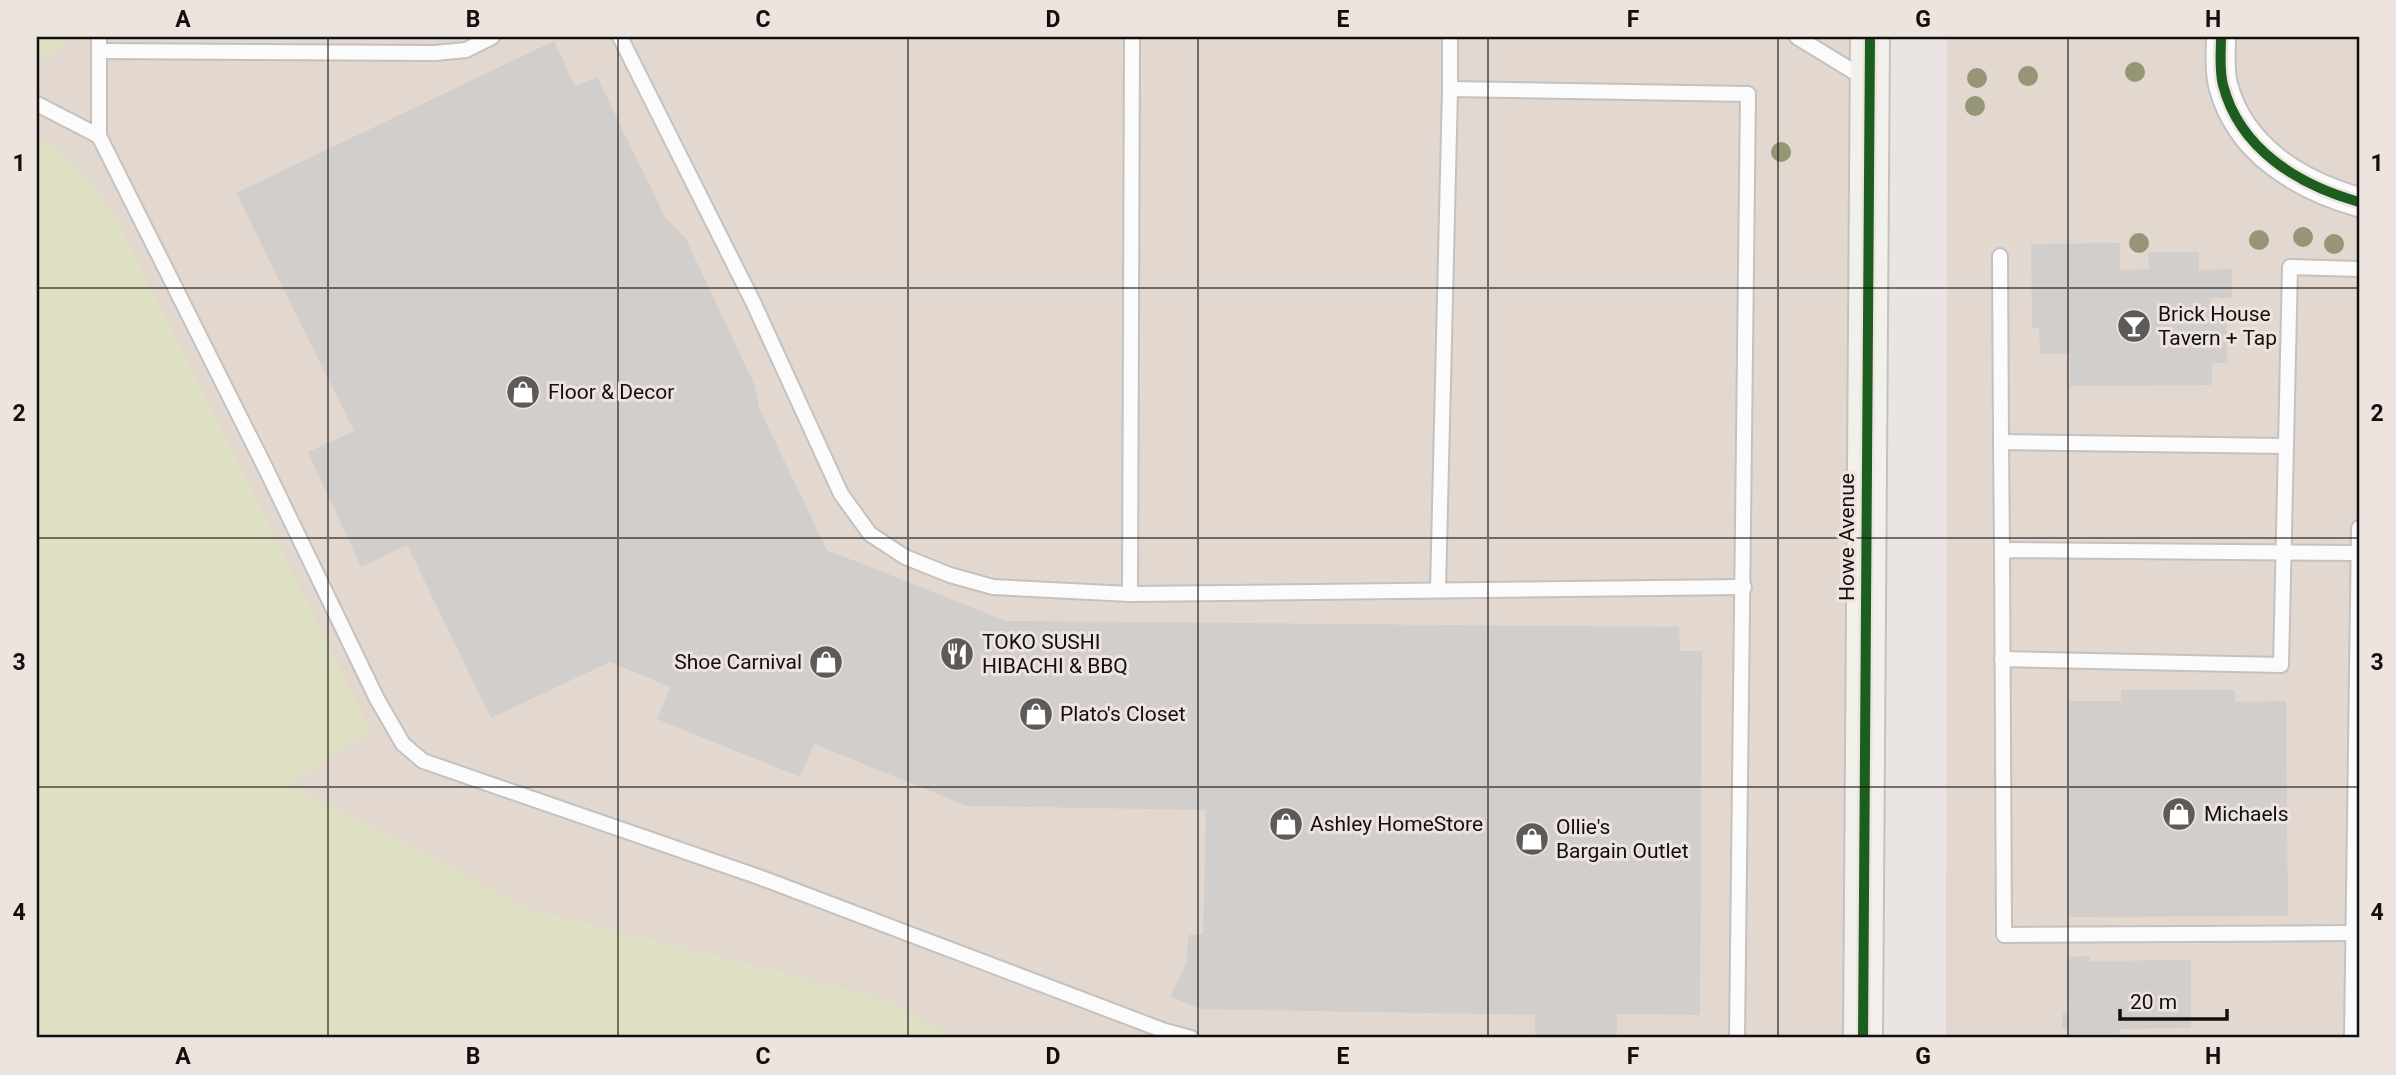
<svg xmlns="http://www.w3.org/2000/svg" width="2396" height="1075" viewBox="0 0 2396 1075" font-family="Roboto,sans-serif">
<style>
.built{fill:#e2d8d0}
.green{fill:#dfdfc3}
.building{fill:#d2cecc}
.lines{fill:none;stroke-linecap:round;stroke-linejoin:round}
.lane-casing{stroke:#c4c1bf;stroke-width:18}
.street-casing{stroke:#c4c1bf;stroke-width:32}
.secondary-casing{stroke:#c4c1bf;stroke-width:42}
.lane{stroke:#fcfbfb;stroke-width:14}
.street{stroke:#fcfbfb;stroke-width:28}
.secondary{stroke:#f2f0eb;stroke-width:38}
.cycleway-casing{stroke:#eee4df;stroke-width:15}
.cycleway{stroke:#1b5e20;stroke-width:10}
.tree{fill:#969575}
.grid{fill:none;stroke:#120f0d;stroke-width:2;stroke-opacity:0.55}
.labels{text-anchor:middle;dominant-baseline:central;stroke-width:6;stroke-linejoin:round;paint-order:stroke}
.poi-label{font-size:21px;fill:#120f0d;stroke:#eee4df;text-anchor:start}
.street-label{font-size:21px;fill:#120f0d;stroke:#eee4df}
.neatline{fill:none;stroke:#120f0d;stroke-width:2.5}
.grid-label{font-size:23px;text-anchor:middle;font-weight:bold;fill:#120f0d}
</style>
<rect width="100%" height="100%" fill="#eae5e2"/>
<!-- built -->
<g class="built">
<polygon points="37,37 1870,37 1863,1038 37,1038"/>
<polygon points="1947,37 2359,37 2359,1038 1946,1038"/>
</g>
<!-- green -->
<g class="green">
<polygon points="37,37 69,37 54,55 37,62"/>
<polygon points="37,135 75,164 101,196 120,226 371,731 290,785 534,910 883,998 956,1038 37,1038"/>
</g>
<!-- building -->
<g class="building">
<polygon points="554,41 575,86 597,77 665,217 686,239 755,386 759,408 827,550 1006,621 1679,627 1680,651 1702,651 1700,1015 1617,1014 1617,1038 1535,1038 1535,1015 1202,1009 1170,997 1187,962 1188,935 1203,934 1206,810 967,806 814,744 800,777 657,719 670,687 610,662 491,718 407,545 361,567 308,452 354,431 236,193"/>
<polygon points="2120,243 2120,270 2149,269 2148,252 2199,252 2199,270 2232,269 2232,298 2211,298 2211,315 2227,315 2227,363 2212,363 2212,385 2070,386 2070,354 2040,354 2039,328 2032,328 2031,244"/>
<polygon points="2121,690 2235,690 2235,702 2286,701 2288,916 2069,917 2069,701 2121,701"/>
<polygon points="2089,956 2090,961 2191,960 2191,1028 2119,1029 2119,1034 2069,1034 2068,1029 2062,1029 2063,1012 2068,1012 2067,957"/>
</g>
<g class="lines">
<!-- lane casing -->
<g class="lane-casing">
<g id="lane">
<polyline points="99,37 99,136 264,465 377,699 403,744 423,761 759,877 1165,1031 1191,1038"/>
<polyline points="620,37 753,302 841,494 870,534 905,557 950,575 993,587 1130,594"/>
<polyline points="1132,37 1130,594 1744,587"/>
<polyline points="1797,37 1864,78"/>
<polyline points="99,51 435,53 466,50 492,37"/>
<polyline points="1450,89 1450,37"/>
<polyline points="37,104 99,136"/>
<polyline points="2000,256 2001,442"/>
<polyline points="2002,550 2001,442 2286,446"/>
<polyline points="1438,590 1450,89 1748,94 1737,1038"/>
<polyline points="2002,659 2281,665 2290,267 2359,269"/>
<polyline points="2354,933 2004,935 2002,550 2359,553"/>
<polyline points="2352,1038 2359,528"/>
</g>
</g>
<!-- street casing -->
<g class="street-casing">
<path id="street" d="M 2221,37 C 2221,53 2219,69 2223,85 C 2240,150 2299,185 2359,202"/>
</g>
<!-- secondary casing -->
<g class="secondary-casing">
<polyline id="secondary" points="1863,1038 1870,37"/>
</g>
<!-- lane -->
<use href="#lane" class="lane"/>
<!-- street -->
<use href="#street" class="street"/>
<!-- secondary -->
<use href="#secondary" class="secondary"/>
<!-- cycleway casing -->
<g class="cycleway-casing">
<g id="cycleway">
<path d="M 2221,37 C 2221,53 2219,69 2223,85 C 2240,150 2299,185 2359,202"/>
<polyline points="1863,1038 1870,37"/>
</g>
</g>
<!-- cycleway -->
<use href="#cycleway" class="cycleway"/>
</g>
<!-- trees -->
<g class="tree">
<circle cx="2135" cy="72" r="10"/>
<circle cx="2028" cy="76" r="10"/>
<circle cx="1977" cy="78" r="10"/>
<circle cx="1975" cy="106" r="10"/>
<circle cx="1781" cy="152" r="10"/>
<circle cx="2303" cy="237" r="10"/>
<circle cx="2259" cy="240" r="10"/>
<circle cx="2139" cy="243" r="10"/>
<circle cx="2334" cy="244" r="10"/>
</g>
<!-- grid -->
<path class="grid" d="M 328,37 L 328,1038M 618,37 L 618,1038M 908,37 L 908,1038M 1198,37 L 1198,1038M 1488,37 L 1488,1038M 1778,37 L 1778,1038M 2068,37 L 2068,1038M 37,288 L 2359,288M 37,538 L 2359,538M 37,787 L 2359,787"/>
<!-- icons -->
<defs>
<g id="bar-disc" transform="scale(1.75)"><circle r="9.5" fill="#5e5a58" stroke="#eee4df"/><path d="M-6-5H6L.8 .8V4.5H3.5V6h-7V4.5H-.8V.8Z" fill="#fff"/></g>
<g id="shop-disc" transform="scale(1.75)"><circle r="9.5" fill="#5e5a58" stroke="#eee4df"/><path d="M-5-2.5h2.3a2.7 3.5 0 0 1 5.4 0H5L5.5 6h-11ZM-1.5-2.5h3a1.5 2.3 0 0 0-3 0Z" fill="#fff"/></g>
<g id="restaurant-disc" transform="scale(1.75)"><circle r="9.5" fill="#5e5a58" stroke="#eee4df"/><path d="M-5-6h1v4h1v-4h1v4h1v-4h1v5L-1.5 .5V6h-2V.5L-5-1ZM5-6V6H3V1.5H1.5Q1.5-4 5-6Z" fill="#fff"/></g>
</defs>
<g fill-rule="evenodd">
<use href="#bar-disc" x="2134" y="326"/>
<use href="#shop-disc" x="523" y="392"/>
<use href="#restaurant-disc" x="957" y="654"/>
<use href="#shop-disc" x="826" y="662"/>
<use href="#shop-disc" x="1036" y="714"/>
<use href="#shop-disc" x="2179" y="814"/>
<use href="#shop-disc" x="1286" y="824"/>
<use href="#shop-disc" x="1532" y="839"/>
</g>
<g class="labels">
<!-- poi labels -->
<g class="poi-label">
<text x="2158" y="314">Brick House<tspan x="2158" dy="24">Tavern + Tap</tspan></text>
<text x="548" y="392">Floor &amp; Decor</text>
<text x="982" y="642">TOKO SUSHI<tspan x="982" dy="24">HIBACHI &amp; BBQ</tspan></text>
<text x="802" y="662" text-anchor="end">Shoe Carnival</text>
<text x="1060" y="714">Plato's Closet</text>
<text x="2204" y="814">Michaels</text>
<text x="1310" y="824">Ashley HomeStore</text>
<text x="1556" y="827">Ollie's<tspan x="1556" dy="24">Bargain Outlet</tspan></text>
</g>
<!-- street labels -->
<g class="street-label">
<text transform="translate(1847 537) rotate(-90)">Howe Avenue</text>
</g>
</g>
<!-- border -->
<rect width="2396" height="1075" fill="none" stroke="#eee4df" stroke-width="77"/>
<!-- scale -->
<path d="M2120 1009v10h107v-10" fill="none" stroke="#120f0d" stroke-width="3.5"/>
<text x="2130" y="1009" font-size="21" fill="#120f0d" stroke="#eee4df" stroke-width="5" paint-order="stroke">20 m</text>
<rect x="38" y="38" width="2320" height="998" class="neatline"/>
<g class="grid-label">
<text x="183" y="27">A</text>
<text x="473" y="27">B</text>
<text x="763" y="27">C</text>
<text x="1053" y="27">D</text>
<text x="1343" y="27">E</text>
<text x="1633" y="27">F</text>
<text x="1923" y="27">G</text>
<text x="2213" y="27">H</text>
<text x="19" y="171">1</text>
<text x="2377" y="171">1</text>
<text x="19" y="421">2</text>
<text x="2377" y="421">2</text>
<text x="19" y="670">3</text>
<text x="2377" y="670">3</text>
<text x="19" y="920">4</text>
<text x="2377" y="920">4</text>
<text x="183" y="1064">A</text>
<text x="473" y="1064">B</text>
<text x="763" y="1064">C</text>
<text x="1053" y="1064">D</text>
<text x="1343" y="1064">E</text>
<text x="1633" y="1064">F</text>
<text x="1923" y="1064">G</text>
<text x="2213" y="1064">H</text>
</g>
</svg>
